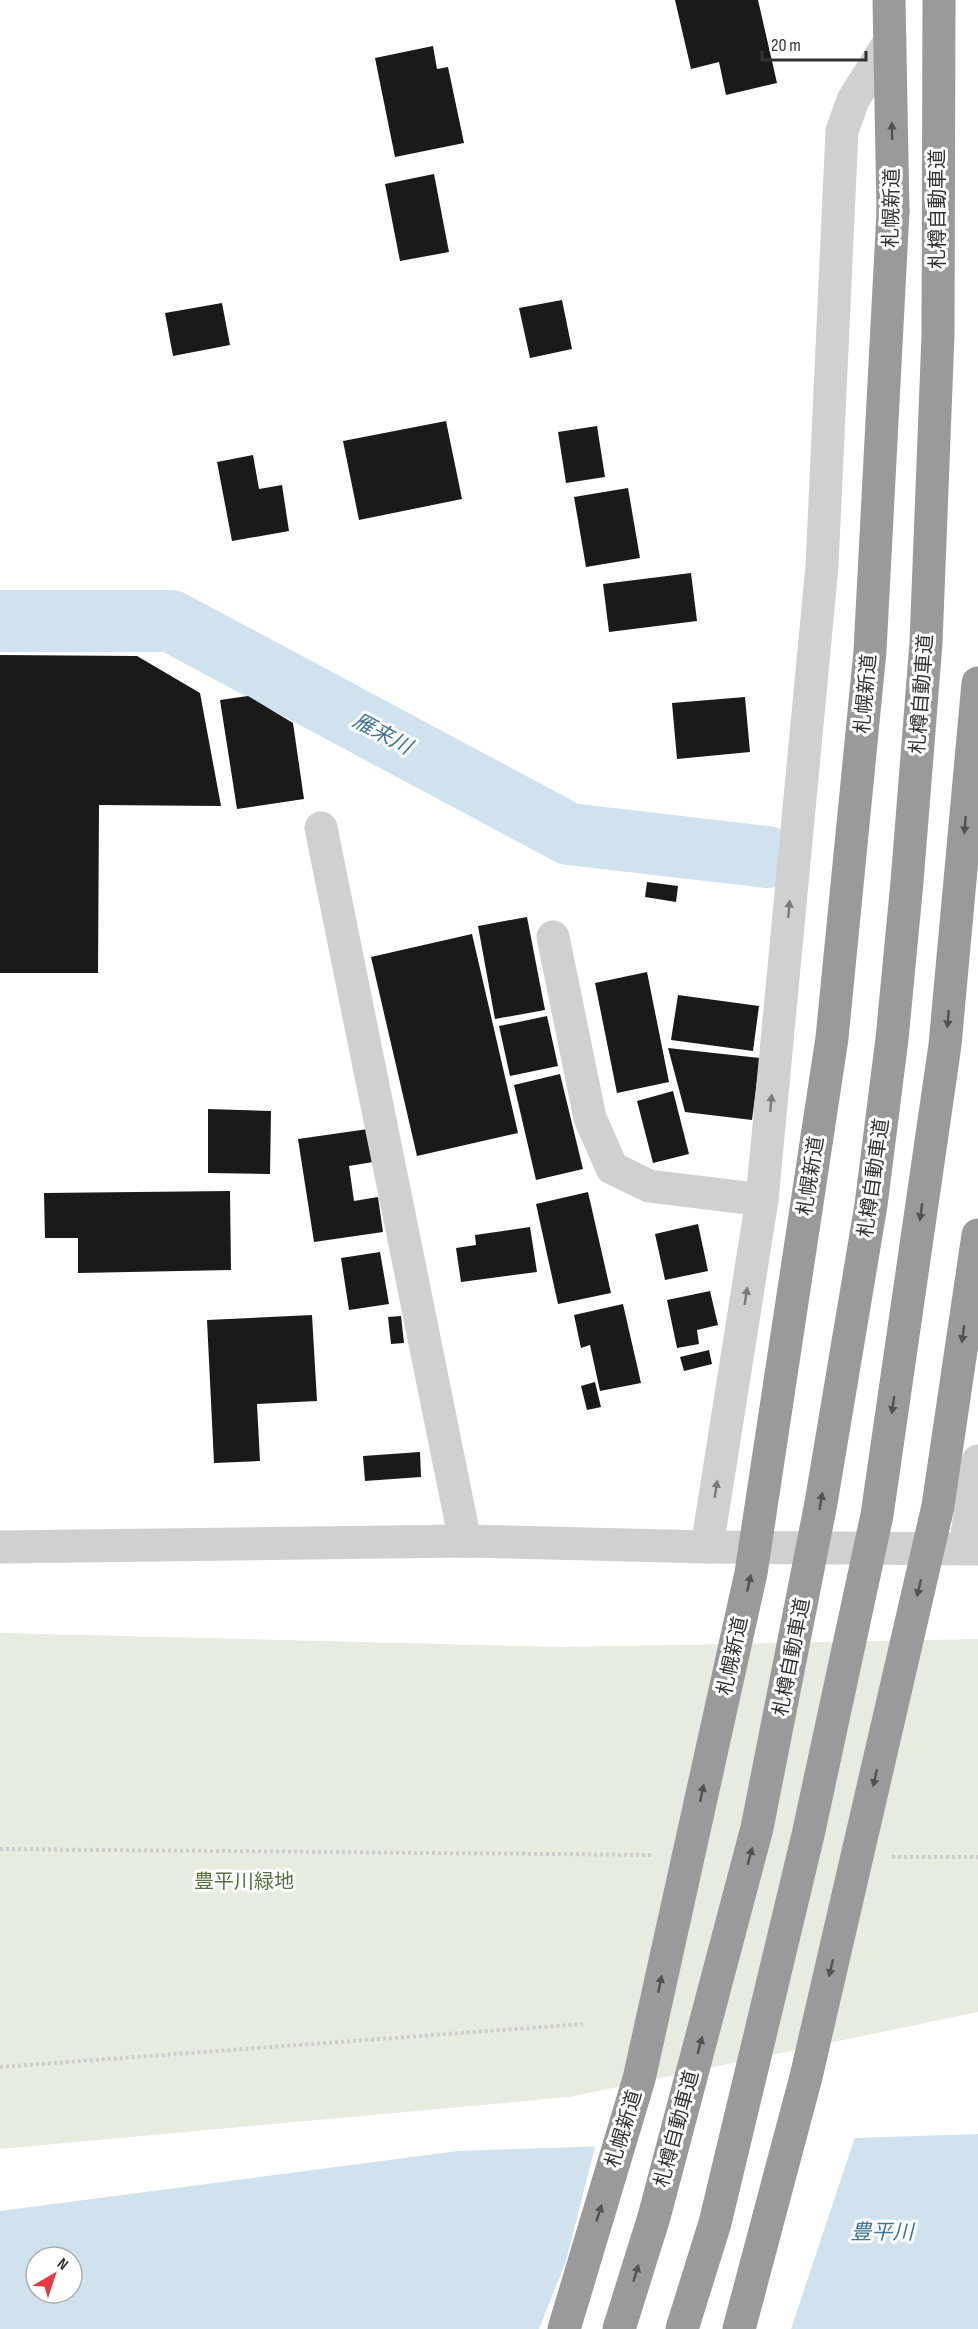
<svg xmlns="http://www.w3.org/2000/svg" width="978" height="2329" viewBox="0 0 978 2329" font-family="'Sofia Sans Condensed','Noto Sans JP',sans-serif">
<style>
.green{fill:#e6ecdf}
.water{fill:#cfe2ee;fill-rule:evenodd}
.pier{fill:#fff}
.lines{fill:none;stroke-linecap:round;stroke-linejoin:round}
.river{stroke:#cfe2ee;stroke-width:62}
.building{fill:#1a1a1a}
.path{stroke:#cdcdcd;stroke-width:4;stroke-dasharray:3 3;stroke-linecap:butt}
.minor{stroke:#d0d0d0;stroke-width:33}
.highway{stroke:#9a9a9a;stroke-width:33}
.highway-bridge{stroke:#9a9a9a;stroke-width:33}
.oneway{fill:#525252}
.oneway2{fill:#7a7a7a}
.labels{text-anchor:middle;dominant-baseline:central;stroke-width:6;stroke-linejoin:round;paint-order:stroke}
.street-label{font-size:20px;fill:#333;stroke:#fff}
.park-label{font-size:20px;fill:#56703f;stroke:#fff}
.water-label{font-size:21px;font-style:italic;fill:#3f7597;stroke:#fff}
</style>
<rect width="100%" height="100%" fill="#fff"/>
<!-- green -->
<polygon class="green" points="0,1633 563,1647 978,1639 978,2012 569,2097 0,2149"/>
<!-- water -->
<path class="water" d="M 978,2134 L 978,2329 L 0,2329 L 0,2211 L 458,2151 ZM 36,2257 L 72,2257 L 72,2293 L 36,2293 Z"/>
<!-- pier -->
<polygon class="pier" points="856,2134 791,2329 539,2329 566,2261 596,2143"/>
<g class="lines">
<!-- river -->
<polyline class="river" points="0,621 171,621 569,834 767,857"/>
</g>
<!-- building -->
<g class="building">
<polygon points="675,0 758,0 777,83 726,95 719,62 691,69"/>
<polygon points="433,46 437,69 448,67 464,143 395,157 375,58"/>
<polygon points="434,174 449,252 400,261 385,184"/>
<polygon points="562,300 572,349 530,358 519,308"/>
<polygon points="222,303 230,345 173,356 165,313"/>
<polygon points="446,421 462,499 359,520 343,441"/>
<polygon points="597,426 605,477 566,483 558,432"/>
<polygon points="253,455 259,489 282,485 289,531 232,541 217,462"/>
<polygon points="628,488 640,558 586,567 574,497"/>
<polygon points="691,573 697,621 609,632 603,584"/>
<polygon points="0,655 137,656 200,693 221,806 99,805 98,973 0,973"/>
<polygon points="248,696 293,723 304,799 237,809 220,700"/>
<polygon points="745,697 750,752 677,759 672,703"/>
<polygon points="647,882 678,886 676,902 645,897"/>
<polygon points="527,917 545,1010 495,1019 478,926"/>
<polygon points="472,934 518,1133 417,1156 371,957"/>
<polygon points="647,972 669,1082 617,1093 595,983"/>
<polygon points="678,995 759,1006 753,1051 671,1040"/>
<polygon points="547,1016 558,1066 510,1076 499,1026"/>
<polygon points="668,1048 760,1058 752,1120 685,1112"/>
<polygon points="560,1074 583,1169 536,1180 514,1085"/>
<polygon points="673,1091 689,1154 653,1163 637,1101"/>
<polygon points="208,1109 271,1111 270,1174 208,1173"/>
<polygon points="368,1129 373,1162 349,1166 354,1201 378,1197 383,1232 314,1242 298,1139"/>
<polygon points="230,1191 231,1270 78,1273 78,1238 45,1238 44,1193"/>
<polygon points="588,1192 611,1293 558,1304 536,1204"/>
<polygon points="698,1224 708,1271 665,1280 655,1234"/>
<polygon points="530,1227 537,1272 461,1282 456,1248 476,1245 475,1235"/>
<polygon points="380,1252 389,1304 349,1310 341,1258"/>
<polygon points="710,1291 718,1325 697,1330 699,1344 677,1348 667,1300"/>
<polygon points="623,1304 641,1383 600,1391 590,1345 581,1348 574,1315"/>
<polygon points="312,1315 317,1401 257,1404 260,1461 214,1463 207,1320"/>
<polygon points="401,1316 404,1343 391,1344 388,1317"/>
<polygon points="709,1350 712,1364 684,1371 680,1357"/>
<polygon points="595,1382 601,1407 587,1410 581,1386"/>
<polygon points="420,1452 421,1477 365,1481 363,1456"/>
</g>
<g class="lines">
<!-- path -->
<g class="path">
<polyline points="0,1849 653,1855"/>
<polyline points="892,1857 978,1857"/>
<polyline points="0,2067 583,2024"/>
</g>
<!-- minor -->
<g class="minor">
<polyline points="321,828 465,1541"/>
<polyline points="553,937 590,1118 612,1168 649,1186 762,1200"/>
<polyline points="0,1547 465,1541 707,1547 978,1549"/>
<polyline points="707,1547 762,1200 822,566 842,131 853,100 890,41"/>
<polyline points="965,1548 978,1461"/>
</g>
<!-- highway -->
<polyline class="highway" points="889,0 893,211"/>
<!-- highway-bridge -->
<g class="highway-bridge">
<polyline points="564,2329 639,2079 751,1573 832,1038 870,651 893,211"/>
<polyline points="619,2329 654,2217 757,1828 821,1503 871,1205 892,1039 907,882 926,643 938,335 939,0"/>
<polyline points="682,2329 715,2223 808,1835 877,1515 945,1045 978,683"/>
<polyline points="739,2329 806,2077 938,1506 978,1235"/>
</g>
</g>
<!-- one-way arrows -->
<defs><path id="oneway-solid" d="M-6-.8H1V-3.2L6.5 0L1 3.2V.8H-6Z" transform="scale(1.5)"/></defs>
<g class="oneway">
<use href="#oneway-solid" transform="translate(892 131) rotate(-91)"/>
<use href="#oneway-solid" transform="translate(965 825) rotate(95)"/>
<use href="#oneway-solid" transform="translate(948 1019) rotate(95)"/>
<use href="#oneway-solid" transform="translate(921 1212) rotate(98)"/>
<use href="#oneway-solid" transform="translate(963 1334) rotate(98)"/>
<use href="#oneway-solid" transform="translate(893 1405) rotate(98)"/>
<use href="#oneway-solid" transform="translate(821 1501) rotate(-80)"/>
<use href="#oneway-solid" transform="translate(749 1583) rotate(-78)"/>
<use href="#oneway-solid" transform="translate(919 1588) rotate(103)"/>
<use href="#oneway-solid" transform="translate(875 1778) rotate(103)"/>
<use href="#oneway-solid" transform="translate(702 1793) rotate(-78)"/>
<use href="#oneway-solid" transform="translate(750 1856) rotate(-75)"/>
<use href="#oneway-solid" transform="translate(831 1968) rotate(103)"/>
<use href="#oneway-solid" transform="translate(660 1984) rotate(-78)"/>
<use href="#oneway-solid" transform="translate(700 2045) rotate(-75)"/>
<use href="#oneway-solid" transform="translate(599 2213) rotate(-73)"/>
<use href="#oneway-solid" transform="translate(636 2273) rotate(-73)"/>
</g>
<g class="oneway2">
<use href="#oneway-solid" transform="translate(789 909) rotate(-85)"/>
<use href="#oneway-solid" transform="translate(771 1103) rotate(-85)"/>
<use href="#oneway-solid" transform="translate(746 1296) rotate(-81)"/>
<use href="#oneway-solid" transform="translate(716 1489) rotate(-81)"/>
</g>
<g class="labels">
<!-- street labels -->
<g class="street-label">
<text transform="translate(892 208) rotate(-89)">札幌新道</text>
<text transform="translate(938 209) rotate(-90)">札樽自動車道</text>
<text transform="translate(866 694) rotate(-85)">札幌新道</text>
<text transform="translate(922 694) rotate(-86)">札樽自動車道</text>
<text transform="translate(811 1176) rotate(-81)">札幌新道</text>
<text transform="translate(874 1178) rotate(-82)">札樽自動車道</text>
<text transform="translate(733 1656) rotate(-78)">札幌新道</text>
<text transform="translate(792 1657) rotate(-79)">札樽自動車道</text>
<text transform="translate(624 2129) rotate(-73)">札幌新道</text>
<text transform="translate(677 2129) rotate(-75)">札樽自動車道</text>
</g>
<!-- park labels -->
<g class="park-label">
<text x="244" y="1882">豊平川緑地</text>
</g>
<!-- water labels -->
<g class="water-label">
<text transform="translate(382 734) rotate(28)">雁来川</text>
<text x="882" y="2232">豊平川</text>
</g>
</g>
<!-- north arrow -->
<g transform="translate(54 2275) rotate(39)"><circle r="28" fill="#ffffff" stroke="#adadad" stroke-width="1.5"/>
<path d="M0-4.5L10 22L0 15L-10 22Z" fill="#e63946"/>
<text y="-9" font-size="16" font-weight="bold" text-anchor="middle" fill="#333333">N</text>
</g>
<!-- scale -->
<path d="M762 51v9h104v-9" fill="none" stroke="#333333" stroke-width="3"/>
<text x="771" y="51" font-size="18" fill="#333333" stroke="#ffffff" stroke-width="4.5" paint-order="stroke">20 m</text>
</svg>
